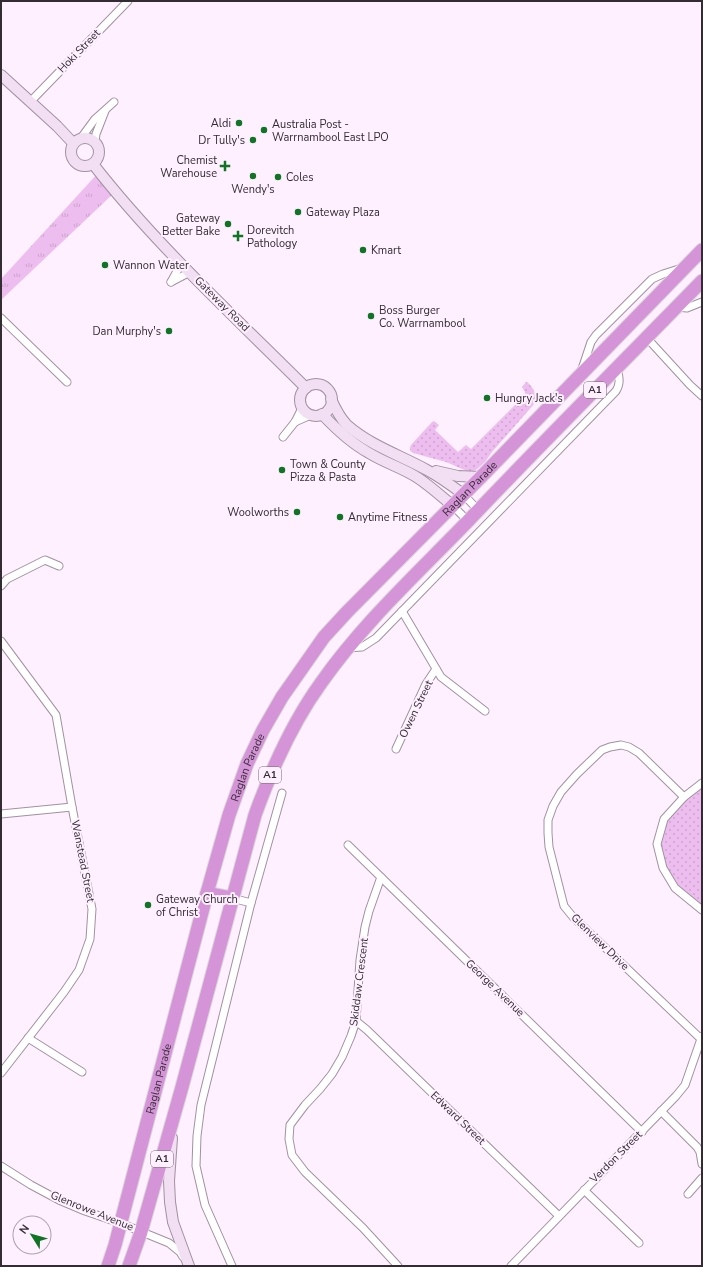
<svg xmlns="http://www.w3.org/2000/svg" width="703" height="1267" viewBox="0 0 703 1267" font-family="'Nunito Sans',sans-serif">
<style>
.grass{fill:url(#grass-dots)}
.park{fill:url(#park-tufts)}
.lines{fill:none;stroke-linecap:round;stroke-linejoin:round}
.street-casing{stroke:#a191a1;stroke-width:9}
.secondary-casing{stroke:#a191a1;stroke-width:12}
.highway-casing{stroke:#dad9da;stroke-width:15}
.street{stroke:#fff;stroke-width:7}
.secondary{stroke:#f3dff3;stroke-width:10}
.highway{stroke:#d694d8;stroke-width:13}
.poi-dot{fill:#107425;stroke:#fff0ff;stroke-width:1.5}
.labels{text-anchor:middle;dominant-baseline:central;stroke-width:4;stroke-linejoin:round;paint-order:stroke}
.shield{fill:#fff0ff;stroke:#706770;stroke-width:1}
.shield-label{font-size:10px;font-weight:bold;fill:#332c33}
.street-label{font-size:11px;fill:#332c33;stroke:#fff0ff}
.poi-label{font-size:11px;fill:#332c33;stroke:#fff0ff;text-anchor:start}
</style>
<defs>
<pattern id="grass-dots" width="8" height="8" patternUnits="userSpaceOnUse"><rect width="8" height="8" fill="#eebdef"/><path d="M2 2h.1M6 6h.1" fill="none" stroke="#cda3cd" stroke-width="1.8" stroke-linecap="round"/></pattern>
<pattern id="park-tufts" width="24" height="20" patternUnits="userSpaceOnUse"><rect width="24" height="20" fill="#eebdef"/><path d="M3 7l-1-3M5 7V3M7 7l1-3M15 17l-1-3M17 17v-4M19 17l1-3" fill="none" stroke="#cda3cd"/></pattern>
</defs>
<rect width="100%" height="100%" fill="#fff0ff"/>
<!-- grass -->
<g class="grass">
<path d="M 526,382 L 527,382 C 534,388 536,393 535,403 L 492,452 L 485,462 L 476,470 L 469,472 L 446,462 L 413,453 C 410,451 409,449 411,445 L 432,422 L 434,421 L 439,425 L 435,430 L 458,452 L 466,445 L 471,449 L 525,395 L 525,392 L 522,387 Z"/>
<polygon points="702,783 702,910 675,888 657,844 664,819"/>
</g>
<!-- park -->
<polygon class="park" points="99,172 115,192 1,300 1,279"/>
<g class="lines">
<!-- street casing -->
<g class="street-casing">
<g id="street">
<polyline points="31,101 128,1"/>
<polyline points="81,138 95,119 114,102"/>
<polyline points="95,142 96,134 105,111"/>
<polyline points="171,282 181,264"/>
<polyline points="171,282 190,272"/>
<polyline points="676,307 687,308 702,302"/>
<polyline points="1,318 67,382"/>
<polyline points="646,337 690,385 702,396"/>
<polyline points="582,369 591,342 596,335 652,279 663,274 682,268"/>
<polyline points="295,422 311,415"/>
<polyline points="283,437 295,422 302,408"/>
<polyline points="463,494 478,510"/>
<polyline points="452,505 468,521"/>
<polyline points="1,586 7,579 45,560 59,566"/>
<polyline points="402,611 441,677 485,711"/>
<polyline points="1,641 56,715 72,807 92,909 90,939 79,970 64,992 1,1073"/>
<path d="M 348,648 L 362,647 L 376,638 L 616,391 C 621,383 619,377 617,368"/>
<polyline points="396,749 426,684 436,669"/>
<polyline points="702,783 684,797 664,819 657,844 663,868 675,888 702,910"/>
<polyline points="684,797 639,753 629,747 621,745 610,747 602,750 577,774 561,792 553,806 548,820 548,833 549,847 564,906 573,917 701,1039"/>
<polyline points="1,814 72,807"/>
<polyline points="348,845 642,1132"/>
<polyline points="381,877 369,911 365,927 360,960 356,1021 351,1036 342,1057 332,1074 320,1089 305,1105 290,1125 289,1139 292,1155 305,1172 363,1228 398,1266"/>
<polyline points="232,898 251,903"/>
<polyline points="356,1021 367,1030 559,1216"/>
<polyline points="28,1038 82,1072"/>
<polyline points="661,1111 697,1147 700,1152 702,1164"/>
<polyline points="1,1166 31,1185 59,1200 85,1211 120,1223 169,1243 180,1252 183,1257"/>
<polyline points="584,1190 639,1243"/>
<polyline points="688,1194 702,1178"/>
<polyline points="232,1266 205,1205 196,1166 197,1136 201,1105 251,903 282,793"/>
<polyline points="511,1266 676,1096 685,1085 702,1036"/>
</g>
</g>
<!-- secondary casing -->
<g class="secondary-casing">
<g id="secondary">
<polyline points="1,75 57,126 73,143"/>
<circle cx="85" cy="152" r="14"/>
<path d="M 93,164 C 156,245 233,315 306,388"/>
<circle cx="316" cy="400" r="16"/>
<path d="M 331,399 C 335,408 340,418 347,425 C 371,446 400,455 427,470 C 440,477 451,485 463,494"/>
<path d="M 322,414 C 336,429 351,443 369,453 C 385,463 403,468 418,478 C 430,486 441,496 452,505"/>
<polyline points="436,471 458,476 481,477"/>
<polyline points="172,1138 169,1181 170,1202 173,1222 189,1266"/>
</g>
</g>
<!-- highway casing -->
<g class="highway-casing">
<g id="highway">
<polyline points="207,893 232,898"/>
<path id="s1" d="M 108,1266 L 115,1245 L 207,893 L 229,815 L 247,764 L 263,730 L 282,697 L 324,637 L 347,612 L 481,477 L 702,250"/>
<path d="M 129,1266 L 141,1232 L 182,1087 L 255,815 C 272,768 292,723 321,683 C 363,623 418,573 468,521 C 545,440 624,361 702,281"/>
</g>
</g>
<!-- street -->
<use href="#street" class="street"/>
<!-- secondary -->
<use href="#secondary" class="secondary"/>
<!-- highway -->
<use href="#highway" class="highway"/>
</g>
<!-- markers -->
<g class="poi-dot">
<circle cx="239" cy="123" r="4"/>
<circle cx="264" cy="130" r="4"/>
<circle cx="253" cy="140" r="4"/>
<path d="M223 160h4v4h4v4h-4v4h-4v-4h-4v-4h4z"/>
<circle cx="253" cy="176" r="4"/>
<circle cx="278" cy="177" r="4"/>
<circle cx="298" cy="212" r="4"/>
<circle cx="228" cy="224" r="4"/>
<path d="M236 230h4v4h4v4h-4v4h-4v-4h-4v-4h4z"/>
<circle cx="363" cy="250" r="4"/>
<circle cx="105" cy="265" r="4"/>
<circle cx="371" cy="316" r="4"/>
<circle cx="169" cy="331" r="4"/>
<circle cx="487" cy="398" r="4"/>
<circle cx="282" cy="470" r="4"/>
<circle cx="297" cy="512" r="4"/>
<circle cx="340" cy="517" r="4"/>
<circle cx="148" cy="905" r="4"/>
</g>
<g class="labels">
<!-- shield labels -->
<g class="shield">
<rect x="584" y="382" width="22" height="16" rx="3"/>
<rect x="259" y="767" width="22" height="16" rx="3"/>
<rect x="151" y="1151" width="22" height="16" rx="3"/>
</g>
<g class="shield-label">
<text x="595" y="390">A1</text>
<text x="270" y="775">A1</text>
<text x="162" y="1159">A1</text>
</g>
<!-- street labels -->
<g class="street-label">
<text transform="translate(79 51) rotate(-46)">Hoki Street</text>
<text transform="translate(222 304) rotate(45)">Gateway Road</text>
<text stroke="none"><textPath href="#s1" startOffset="878">Raglan Parade</textPath></text>
<text transform="translate(416 709) rotate(-64)">Owen Street</text>
<text stroke="none"><textPath href="#s1" startOffset="518">Raglan Parade</textPath></text>
<text transform="translate(83 861) rotate(79)">Wanstead Street</text>
<text transform="translate(600 942) rotate(44)">Glenview Drive</text>
<text transform="translate(359 982) rotate(-83)">Skiddaw Crescent</text>
<text transform="translate(495 988) rotate(44)">George Avenue</text>
<text stroke="none"><textPath href="#s1" startOffset="194">Raglan Parade</textPath></text>
<text transform="translate(458 1118) rotate(44)">Edward Street</text>
<text transform="translate(616 1157) rotate(-45)">Verdon Street</text>
<text transform="translate(92 1211) rotate(22)">Glenrowe Avenue</text>
</g>
<!-- poi labels -->
<g class="poi-label">
<text x="231" y="123" text-anchor="end">Aldi</text>
<text x="272" y="124">Australia Post -<tspan x="272" dy="13">Warrnambool East LPO</tspan></text>
<text x="245" y="140" text-anchor="end">Dr Tully's</text>
<text x="217" y="160" text-anchor="end">Chemist<tspan x="217" dy="13">Warehouse</tspan></text>
<text x="286" y="177">Coles</text>
<text x="253" y="189" text-anchor="middle">Wendy's</text>
<text x="306" y="212">Gateway Plaza</text>
<text x="220" y="218" text-anchor="end">Gateway<tspan x="220" dy="13">Better Bake</tspan></text>
<text x="247" y="230">Dorevitch<tspan x="247" dy="13">Pathology</tspan></text>
<text x="371" y="250">Kmart</text>
<text x="113" y="265">Wannon Water</text>
<text x="379" y="310">Boss Burger<tspan x="379" dy="13">Co. Warrnambool</tspan></text>
<text x="161" y="331" text-anchor="end">Dan Murphy's</text>
<text x="495" y="398">Hungry Jack's</text>
<text x="290" y="464">Town &amp; County<tspan x="290" dy="13">Pizza &amp; Pasta</tspan></text>
<text x="289" y="512" text-anchor="end">Woolworths</text>
<text x="348" y="517">Anytime Fitness</text>
<text x="156" y="899">Gateway Church<tspan x="156" dy="13">of Christ</tspan></text>
</g>
</g>
<!-- border -->
<rect width="703" height="1267" fill="none" stroke="#332c33" stroke-width="4"/>
<!-- north arrow -->
<g transform="translate(32 1235) rotate(307)"><circle r="19" fill="#fff0ff" stroke="#ada2ad"/>
<path d="M0-3L7 15L0 10L-7 15Z" fill="#107425"/>
<text y="-6" font-size="11" font-weight="bold" text-anchor="middle" fill="#332c33">N</text>
</g>
</svg>
